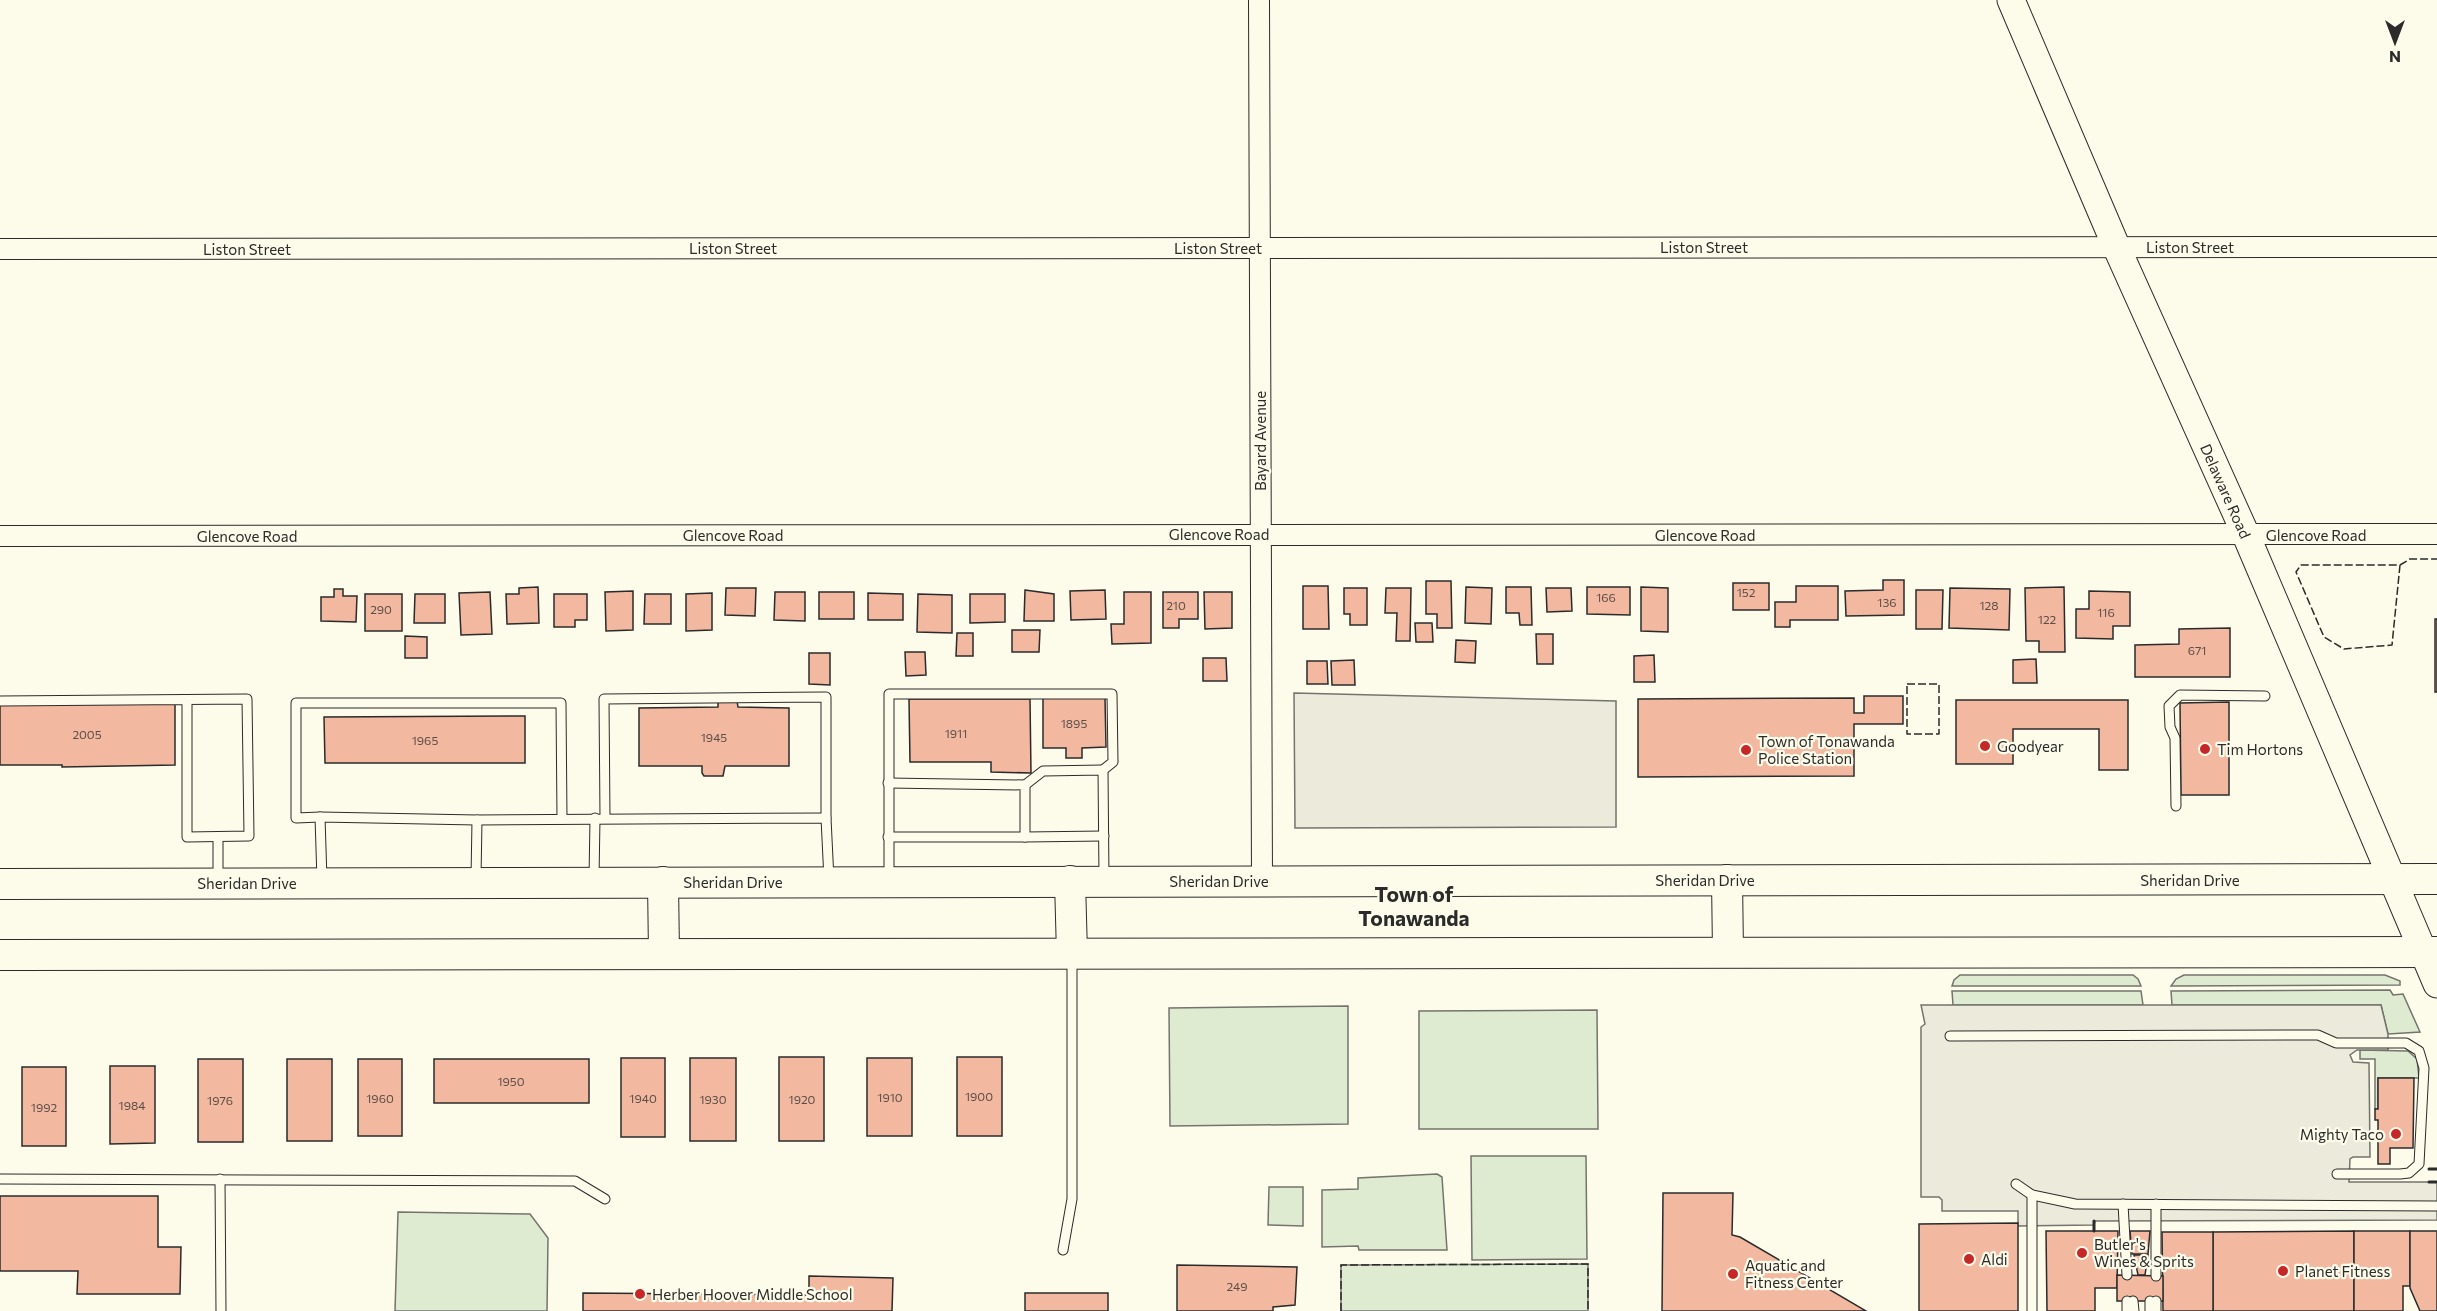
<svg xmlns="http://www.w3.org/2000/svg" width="2437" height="1311" viewBox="0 0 2437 1311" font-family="Commissioner,sans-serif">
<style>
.green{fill:#deebd1;stroke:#74746e;stroke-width:1.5}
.parking{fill:#eceadb;stroke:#74746e;stroke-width:1.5}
.building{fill:#f2b8a0;stroke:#2b2b2b;stroke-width:1.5}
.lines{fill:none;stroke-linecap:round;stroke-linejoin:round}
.lane-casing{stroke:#2b2b2b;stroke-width:11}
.street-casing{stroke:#2b2b2b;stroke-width:22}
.secondary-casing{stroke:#2b2b2b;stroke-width:29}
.primary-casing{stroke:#2b2b2b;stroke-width:32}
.lane{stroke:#fdfbea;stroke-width:9}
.street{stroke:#fdfbea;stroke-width:20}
.secondary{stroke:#fdfbea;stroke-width:27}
.primary{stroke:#fdfbea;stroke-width:30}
.fence{stroke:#2b2b2b;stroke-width:1.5;stroke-dasharray:8 3;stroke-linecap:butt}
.wall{stroke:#2b2b2b;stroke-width:3}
.poi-dot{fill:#c62828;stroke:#fdfbea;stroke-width:2}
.labels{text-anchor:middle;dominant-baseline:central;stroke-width:4.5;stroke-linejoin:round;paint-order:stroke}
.number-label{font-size:12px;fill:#5d4e48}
.street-label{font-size:15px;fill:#2b2b2b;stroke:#fdfbea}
.poi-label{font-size:15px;fill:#2b2b2b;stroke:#fdfbea;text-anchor:start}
.district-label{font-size:21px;font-weight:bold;fill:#2b2b2b;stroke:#fdfbea}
</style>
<rect width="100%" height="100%" fill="#fdfbea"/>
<!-- green -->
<g class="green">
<polygon points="1960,975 2133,975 2138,979 2141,986 1952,986 1954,980"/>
<polygon points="2184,975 2385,975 2400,981 2400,985 2171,986 2176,979"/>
<polygon points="2390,990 2393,995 2403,994 2420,1032 2388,1034 2381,1005 2172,1005 2171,991"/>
<polygon points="1952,991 2141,991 2143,1005 1953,1005"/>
<polygon points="1348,1006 1348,1124 1170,1126 1169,1008"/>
<polygon points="1597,1010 1598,1129 1419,1129 1419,1011"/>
<polygon points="2360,1050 2408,1051 2417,1059 2419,1078 2378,1078 2378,1109 2375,1109 2375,1059 2360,1059"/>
<polygon points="1471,1156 1586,1156 1587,1259 1472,1260"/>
<polygon points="1437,1174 1442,1177 1447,1250 1359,1250 1358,1246 1322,1247 1322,1190 1358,1189 1358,1178"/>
<polygon points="1269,1187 1303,1187 1303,1226 1268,1225"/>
<polygon points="398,1212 530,1214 548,1238 547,1311 395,1311"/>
<polygon points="1588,1264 1588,1311 1341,1311 1341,1265"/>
</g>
<!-- parking -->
<g class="parking">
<polygon points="1294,693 1616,701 1616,827 1295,828"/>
<polygon points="1921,1005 2381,1005 2388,1034 2388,1050 2357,1050 2350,1055 2353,1062 2369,1063 2370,1157 2353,1157 2350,1159 2349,1182 2437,1182 2437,1220 2095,1221 2094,1225 2018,1226 2018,1211 1942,1211 1942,1200 1939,1197 1921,1197 1921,1027 1925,1024"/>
</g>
<!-- building -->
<g class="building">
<polygon points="1883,580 1904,580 1904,615 1846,616 1845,591 1883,590"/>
<polygon points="1426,581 1451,581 1452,628 1437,628 1437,614 1426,614"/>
<rect x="1733" y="583" width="36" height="27"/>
<polygon points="1303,586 1328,586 1329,629 1303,629"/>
<polygon points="1796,586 1838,586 1838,620 1790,620 1790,627 1775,627 1775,602 1796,602"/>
<polygon points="538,587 539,623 507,624 506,594 519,594 519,588"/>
<polygon points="1466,587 1492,588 1491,624 1465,623"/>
<polygon points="1506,587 1531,587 1532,625 1520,625 1519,613 1506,613"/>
<polygon points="1587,587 1630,587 1630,615 1587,614"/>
<polygon points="1641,587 1668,588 1668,632 1641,631"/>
<polygon points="2064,587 2065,652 2039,652 2039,641 2026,641 2025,588"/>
<polygon points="726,588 756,588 755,616 725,615"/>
<polygon points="1344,588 1367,588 1367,625 1350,625 1350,614 1344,614"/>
<polygon points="1386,588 1411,588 1410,641 1396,641 1397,613 1385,613"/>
<polygon points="1546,588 1571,588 1572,611 1547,612"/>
<polygon points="1950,588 2010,589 2009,630 1949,628"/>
<polygon points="334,589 343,589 343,596 357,596 356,622 321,621 321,597 334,597"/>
<polygon points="1025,590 1054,594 1054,621 1024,621"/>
<polygon points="1105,590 1106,619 1071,620 1070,591"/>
<polygon points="1916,590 1943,590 1942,629 1916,629"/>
<polygon points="633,591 633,630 606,631 605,592"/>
<polygon points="2089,591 2130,592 2130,626 2113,626 2113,639 2076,638 2076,609 2089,609"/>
<polygon points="490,592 492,634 461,635 459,593"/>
<polygon points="775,592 805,592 805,621 774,620"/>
<rect x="819" y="592" width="35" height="27"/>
<polygon points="1124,592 1151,592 1151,643 1112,644 1111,624 1124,624"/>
<polygon points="1163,592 1198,592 1198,619 1179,619 1179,628 1163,628"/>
<polygon points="1204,592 1232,592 1232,628 1205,629"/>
<polygon points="712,593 712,630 686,631 686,594"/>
<polygon points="868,593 903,594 903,620 868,620"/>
<rect x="365" y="594" width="37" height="37"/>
<polygon points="415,594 445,594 445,623 414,623"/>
<polygon points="554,594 587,594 587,620 575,620 575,627 554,627"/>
<polygon points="645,594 671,594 671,624 644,624"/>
<polygon points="918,594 952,595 952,633 917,632"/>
<polygon points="970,594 1005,594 1005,622 970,623"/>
<rect x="2435" y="619" width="2" height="73"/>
<polygon points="1415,623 1432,623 1433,642 1416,642"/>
<polygon points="2230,628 2230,677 2135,677 2135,645 2179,644 2179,629"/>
<polygon points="1012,630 1040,630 1039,652 1012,652"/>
<polygon points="957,633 973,633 973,656 956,656"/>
<polygon points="1536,634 1553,634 1553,664 1537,664"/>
<polygon points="405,636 427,637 427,658 405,658"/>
<polygon points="1456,640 1476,641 1475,663 1455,662"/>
<polygon points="905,652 925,652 926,675 906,676"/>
<polygon points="809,653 830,653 830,685 809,684"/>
<polygon points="1654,655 1655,682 1634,682 1634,656"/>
<polygon points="1203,658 1226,658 1227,681 1203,681"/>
<polygon points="2036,659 2037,683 2013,683 2013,660"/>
<polygon points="1354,660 1355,685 1332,685 1331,661"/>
<polygon points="1307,661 1327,661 1328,684 1307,684"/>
<polygon points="1864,696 1903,696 1903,724 1854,724 1854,776 1638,777 1638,699 1854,698 1854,713 1864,713"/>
<polygon points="1043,698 1105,698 1106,747 1082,748 1082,758 1066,758 1066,748 1043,748"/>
<polygon points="909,699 1030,699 1031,773 991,772 991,762 910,762"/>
<polygon points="1956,700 2128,700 2128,770 2099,770 2099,729 2013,729 2013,764 1956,764"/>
<polygon points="718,701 737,701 738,707 789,708 789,766 725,766 723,776 704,776 702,773 702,766 639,766 639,708 718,707"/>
<polygon points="2229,702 2229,795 2181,795 2180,703"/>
<polygon points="0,703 175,704 175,765 62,767 62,765 0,765"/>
<polygon points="525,716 525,763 325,763 324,717"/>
<rect x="779" y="1057" width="45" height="84"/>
<rect x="957" y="1057" width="45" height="79"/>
<rect x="621" y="1058" width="44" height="79"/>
<rect x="690" y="1058" width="46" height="83"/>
<rect x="867" y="1058" width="45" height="78"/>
<rect x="198" y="1059" width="45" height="83"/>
<rect x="287" y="1059" width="45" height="82"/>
<rect x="358" y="1059" width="44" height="77"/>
<rect x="434" y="1059" width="155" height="44"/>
<polygon points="110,1066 155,1066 155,1143 110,1144"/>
<rect x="22" y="1067" width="44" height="79"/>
<polygon points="2378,1078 2414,1078 2413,1148 2390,1148 2390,1164 2378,1164 2378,1120 2375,1120 2375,1109 2378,1109"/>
<polygon points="1663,1193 1733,1193 1732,1235 1740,1237 1866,1311 1662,1311"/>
<polygon points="0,1196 158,1196 158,1247 181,1247 180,1294 77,1294 78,1271 0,1271"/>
<polygon points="2018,1223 2018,1311 1919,1311 1919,1224"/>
<polygon points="2046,1231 2118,1231 2117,1288 2095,1288 2095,1311 2047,1311"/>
<polygon points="2130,1231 2150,1231 2148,1254 2132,1254"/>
<polygon points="2354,1231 2354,1311 2213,1311 2213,1232"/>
<polygon points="2354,1231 2410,1231 2410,1286 2403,1286 2403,1311 2354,1311"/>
<polygon points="2410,1231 2437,1231 2437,1311 2420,1311 2410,1288"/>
<polygon points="2162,1232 2213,1232 2213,1311 2163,1311"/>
<polygon points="2134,1255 2148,1255 2145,1275 2138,1275"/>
<polygon points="1177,1265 1297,1267 1295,1305 1273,1307 1273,1311 1177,1311"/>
<polygon points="2117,1275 2163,1276 2163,1301 2117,1301"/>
<polygon points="809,1276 893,1278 892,1311 583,1311 583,1293 809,1295"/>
<rect x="1025" y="1293" width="83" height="18"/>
</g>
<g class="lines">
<!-- lane casing -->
<g class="lane-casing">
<g id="lane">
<polyline points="0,701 247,699 249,836 187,837 187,700"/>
<polyline points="1025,785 1043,771 1103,770 1104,879"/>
<polyline points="2176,806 2175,738 2170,727 2169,706 2180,695 2265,696"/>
<polyline points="320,817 296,818 296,703 561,703 562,819"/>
<polyline points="605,818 604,699 826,697 826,818"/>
<polyline points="218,837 218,879"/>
<polyline points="888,837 1025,837 1025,785 888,783"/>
<polyline points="1025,837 1104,836"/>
<polyline points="476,878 477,820"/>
<polyline points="594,879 595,818"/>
<polyline points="322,880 320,817 477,820 826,818 829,880"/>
<polyline points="889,880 889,694 1112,694 1113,762 1103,770"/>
<polyline points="1950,1036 2318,1035 2336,1043 2406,1043 2419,1051 2424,1068 2419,1164 2409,1173 2400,1174 2337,1174"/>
<polyline points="0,1179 575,1181 605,1199"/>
<polyline points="220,1179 221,1311"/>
<polyline points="2016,1184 2032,1195 2075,1204 2437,1206"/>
<polyline points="2032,1195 2032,1311"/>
<polyline points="2123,1204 2127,1275"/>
<polyline points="1063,1250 1072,1199 1072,957"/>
<polyline points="2156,1276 2156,1204"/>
<polyline points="2127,1301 2127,1311"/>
<polyline points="2133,1301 2134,1311"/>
<polyline points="2150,1301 2150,1311"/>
<polyline points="2156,1301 2156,1311"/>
</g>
</g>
<!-- street casing -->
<g class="street-casing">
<g id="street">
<polyline points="1259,0 1262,881"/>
<polyline points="0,249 2437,247"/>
<polyline points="0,536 2437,534"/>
</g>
</g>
<!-- secondary casing -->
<g class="secondary-casing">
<polyline id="secondary" points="2011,0 2116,246 2246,535 2437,984"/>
</g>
<!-- primary casing -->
<g class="primary-casing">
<g id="primary">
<polyline points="1727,880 1728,952"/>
<polyline points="1070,881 1072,954"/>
<polyline points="663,882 664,954"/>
<polyline points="0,884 2437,879"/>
<polyline points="0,955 2437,952"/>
</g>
</g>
<!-- lane -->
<use href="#lane" class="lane"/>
<!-- street -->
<use href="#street" class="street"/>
<!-- secondary -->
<use href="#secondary" class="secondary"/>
<!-- primary -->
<use href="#primary" class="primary"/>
<!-- fence -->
<g class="fence">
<polyline points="2400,565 2392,645 2344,649 2324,637 2296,572 2301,565 2400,565 2410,559 2437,559"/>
<rect x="1907" y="684" width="32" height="50"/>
<polyline points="1341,1311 1341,1265 1588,1264 1588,1311"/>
</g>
<!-- wall -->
<g class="wall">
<polyline points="2429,1169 2437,1169"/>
<polyline points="2429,1182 2437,1182"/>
<polyline points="2094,1221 2094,1231"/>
</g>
</g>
<!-- markers -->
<g class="poi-dot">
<circle cx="1985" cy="746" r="6"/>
<circle cx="2205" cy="749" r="6"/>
<circle cx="1746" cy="750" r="6"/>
<circle cx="2396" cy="1134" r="6"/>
<circle cx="2082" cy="1253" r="6"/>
<circle cx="1969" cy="1259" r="6"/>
<circle cx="2283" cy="1271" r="6"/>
<circle cx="1733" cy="1274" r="6"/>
<circle cx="640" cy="1294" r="6"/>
</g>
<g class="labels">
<!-- number labels -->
<g class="number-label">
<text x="1746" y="592">152</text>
<text x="1606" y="597">166</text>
<text x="1887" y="602">136</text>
<text x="1176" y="605">210</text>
<text x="1989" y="605">128</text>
<text x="381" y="609">290</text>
<text x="2106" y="612">116</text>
<text x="2047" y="619">122</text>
<text x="2197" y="650">671</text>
<text x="1074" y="723">1895</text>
<text x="956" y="733">1911</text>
<text x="87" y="734">2005</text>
<text x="714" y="737">1945</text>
<text x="425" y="740">1965</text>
<text x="511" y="1081">1950</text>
<text x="979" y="1096">1900</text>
<text x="890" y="1097">1910</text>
<text x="380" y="1098">1960</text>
<text x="643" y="1098">1940</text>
<text x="713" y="1099">1930</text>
<text x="802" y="1099">1920</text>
<text x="220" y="1100">1976</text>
<text x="132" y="1105">1984</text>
<text x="44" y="1107">1992</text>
<text x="1237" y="1286">249</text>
</g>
<!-- street labels -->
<g class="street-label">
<text x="1704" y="247">Liston Street</text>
<text x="2190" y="247">Liston Street</text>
<text x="733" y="248">Liston Street</text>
<text x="1218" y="248">Liston Street</text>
<text x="247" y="249">Liston Street</text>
<text transform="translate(1260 441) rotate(-90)">Bayard Avenue</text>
<text transform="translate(2226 491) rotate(66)">Delaware Road</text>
<text x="1219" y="534">Glencove Road</text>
<text x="733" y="535">Glencove Road</text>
<text x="1705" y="535">Glencove Road</text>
<text x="2316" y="535">Glencove Road</text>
<text x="247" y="536">Glencove Road</text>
<text x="1705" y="880">Sheridan Drive</text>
<text x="2190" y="880">Sheridan Drive</text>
<text x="1219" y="881">Sheridan Drive</text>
<text x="733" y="882">Sheridan Drive</text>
<text x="247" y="883">Sheridan Drive</text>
</g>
<!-- poi labels -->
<g class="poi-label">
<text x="1758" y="741">Town of Tonawanda<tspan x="1758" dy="17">Police Station</tspan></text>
<text x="1997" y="746">Goodyear</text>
<text x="2217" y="749">Tim Hortons</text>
<text x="2384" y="1134" text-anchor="end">Mighty Taco</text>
<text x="2094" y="1244">Butler's<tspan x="2094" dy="17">Wines &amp; Sprits</tspan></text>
<text x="1981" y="1259">Aldi</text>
<text x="1745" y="1265">Aquatic and<tspan x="1745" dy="17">Fitness Center</tspan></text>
<text x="2295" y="1271">Planet Fitness</text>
<text x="652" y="1294">Herber Hoover Middle School</text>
</g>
<!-- district labels -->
<g class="district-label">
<text x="1414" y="893">Town of<tspan x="1414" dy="24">Tonawanda</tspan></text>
</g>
</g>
<!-- north arrow -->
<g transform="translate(2395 42) rotate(180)" stroke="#fdfbea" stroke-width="4.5" paint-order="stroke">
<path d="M0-4.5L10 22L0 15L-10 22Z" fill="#2b2b2b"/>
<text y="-9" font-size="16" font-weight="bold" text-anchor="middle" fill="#2b2b2b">N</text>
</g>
</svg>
